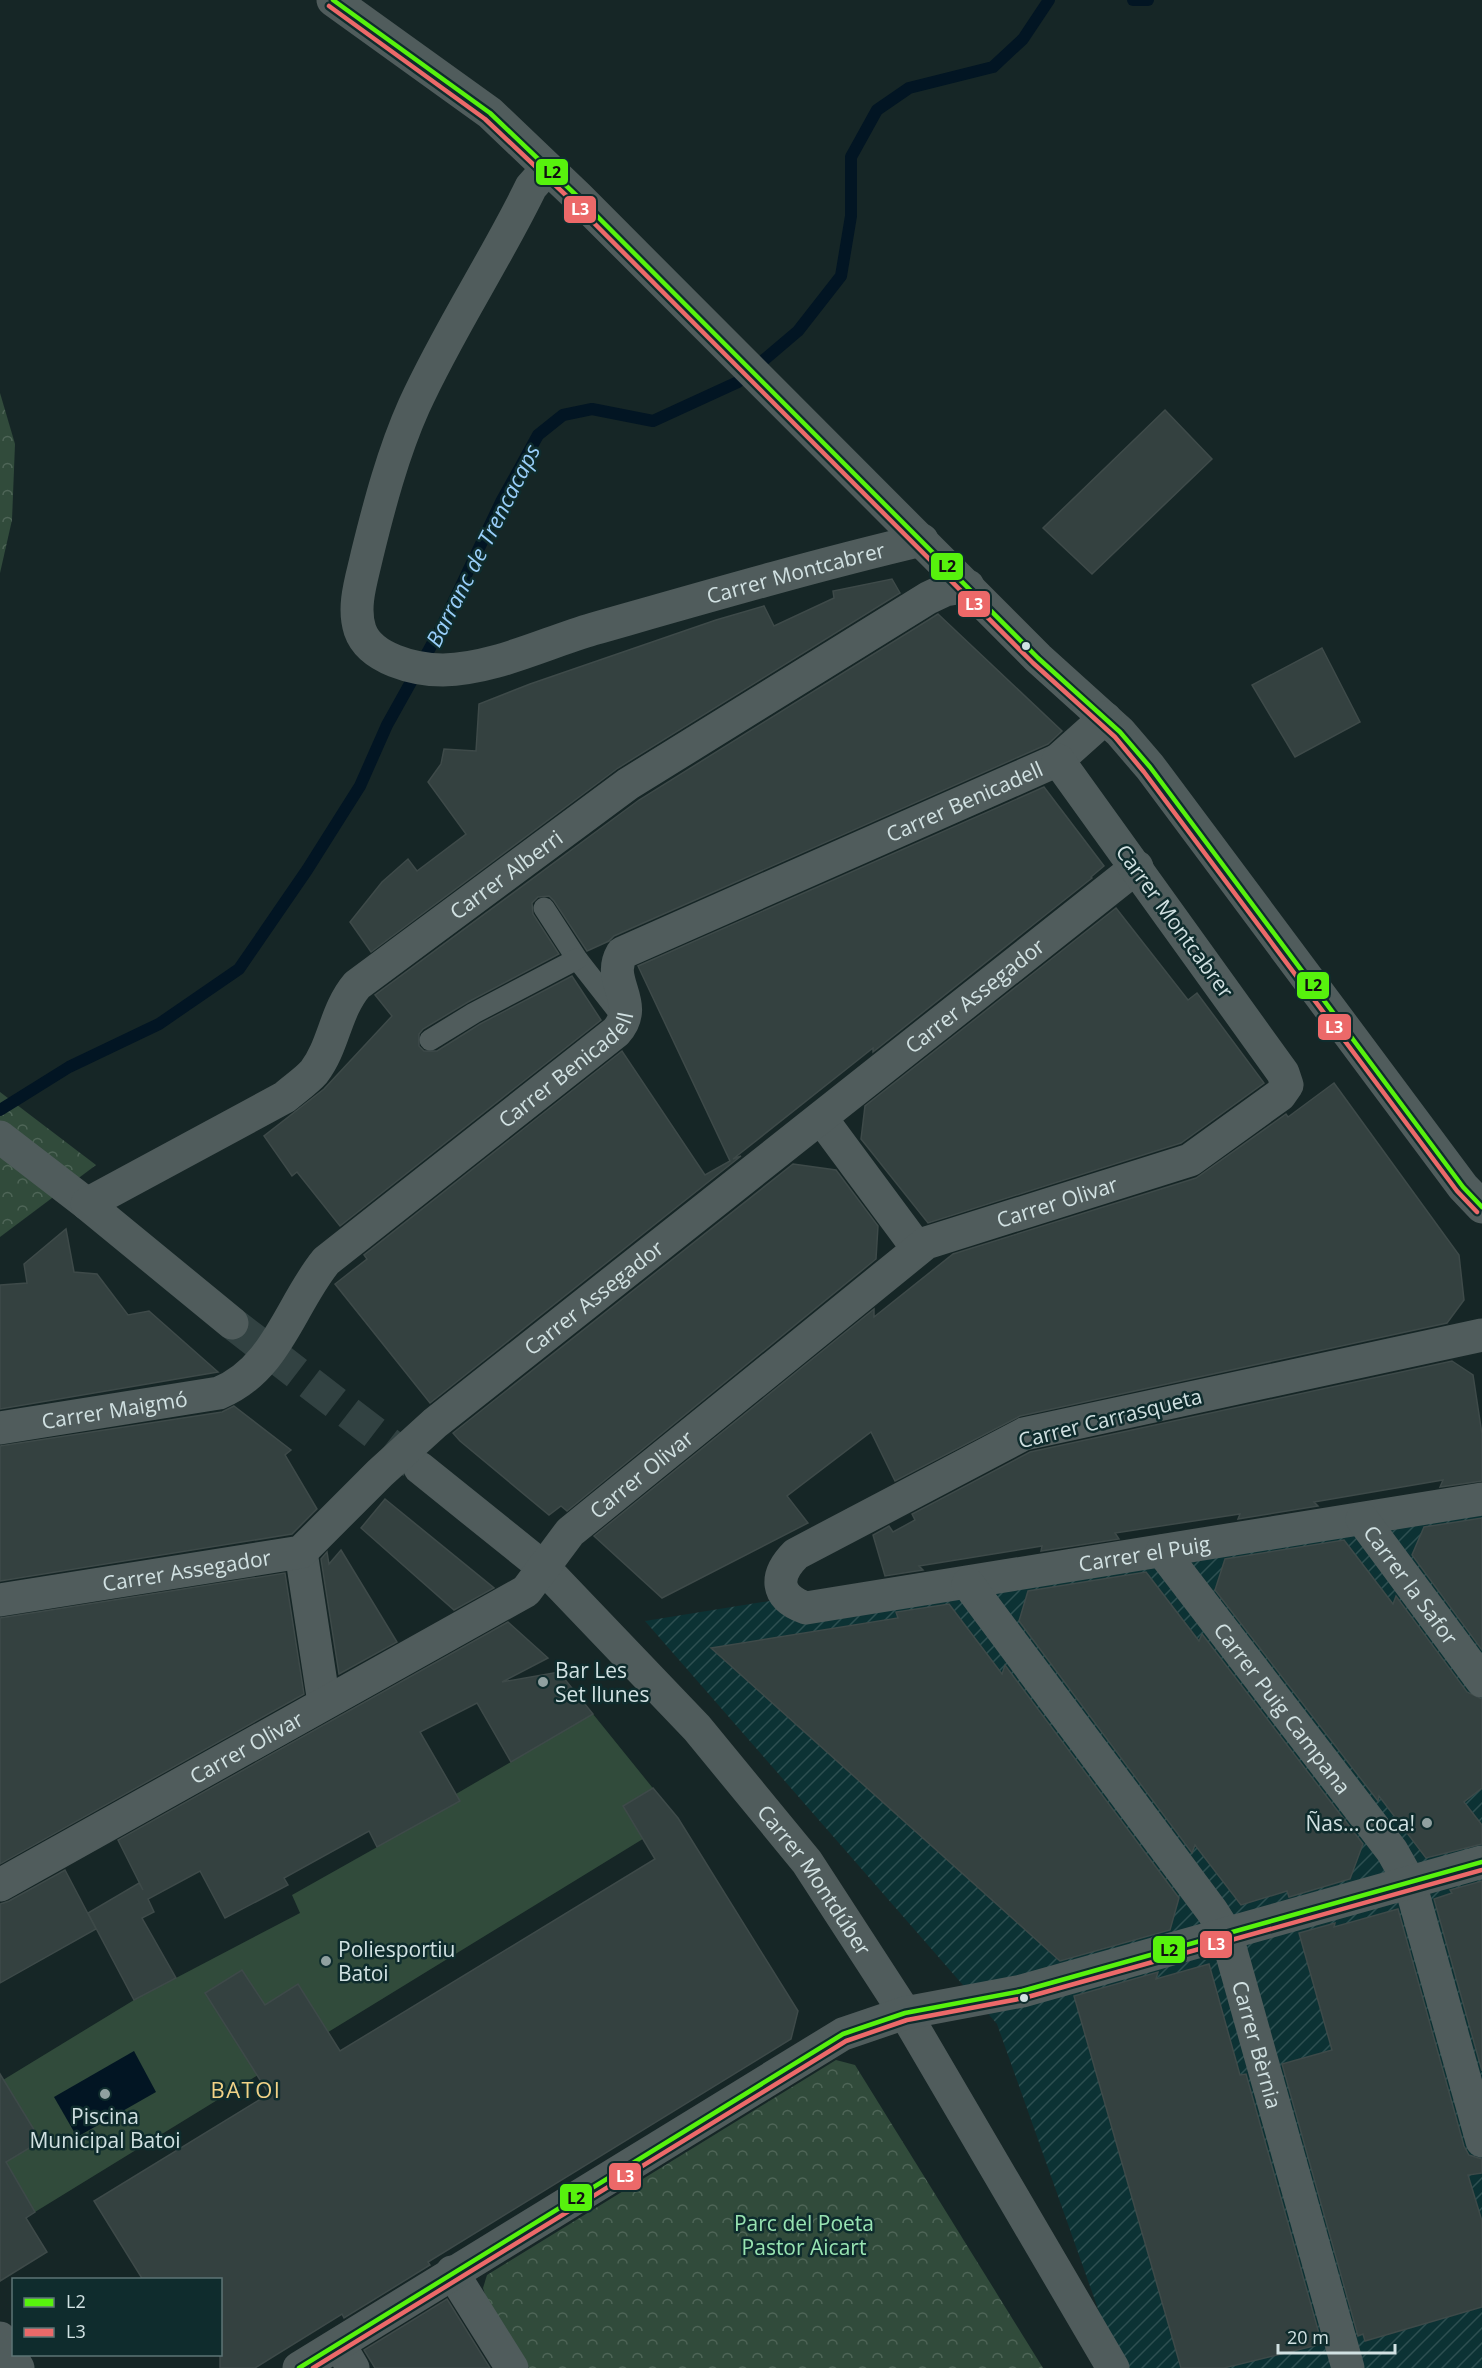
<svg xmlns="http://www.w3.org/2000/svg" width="1482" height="2368" viewBox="0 0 1482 2368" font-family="'Open Sans',sans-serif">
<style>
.industrial{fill:url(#industrial-furrows)}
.park{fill:url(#park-crowns)}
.pitch{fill:#314b3b}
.water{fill:#021523}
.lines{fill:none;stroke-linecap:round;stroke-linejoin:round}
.stream{stroke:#021523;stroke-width:12}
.building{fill:#344140;stroke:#3e4a49;stroke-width:1.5}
.minor-tunnel{stroke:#324242;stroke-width:33;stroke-dasharray:33 16;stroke-linecap:butt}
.service{stroke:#505c5c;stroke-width:21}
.pedestrian{stroke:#505c5c;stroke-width:33}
.minor{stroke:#505c5c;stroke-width:33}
.bus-1-casing{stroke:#0f2c2d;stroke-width:9}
.bus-2-casing{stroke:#0f2c2d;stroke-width:9}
.bus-1{stroke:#57f20d;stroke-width:4.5}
.bus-2{stroke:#ec6969;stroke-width:4.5}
.bus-dot{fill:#d1e1e2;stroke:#0f2c2d;stroke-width:2}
.poi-dot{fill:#90a0a0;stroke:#0f2c2d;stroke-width:2}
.labels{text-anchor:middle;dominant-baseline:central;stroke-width:5;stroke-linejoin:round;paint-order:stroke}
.street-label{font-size:21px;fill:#d1e1e2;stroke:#0f2c2d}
.poi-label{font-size:21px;fill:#d1e1e2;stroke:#0f2c2d;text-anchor:start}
.park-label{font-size:21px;fill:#98e4b2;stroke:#0f2c2d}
.water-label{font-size:22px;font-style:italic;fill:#99cef9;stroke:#0f2c2d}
.neighbourhood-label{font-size:22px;letter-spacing:1.5px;fill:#f1d287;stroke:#0f2c2d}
.line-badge{stroke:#0f2c2d;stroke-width:2}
.badge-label{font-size:16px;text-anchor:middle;font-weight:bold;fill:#fff}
.pale-badge-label{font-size:16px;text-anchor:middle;font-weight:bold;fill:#111}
</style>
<defs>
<pattern id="industrial-furrows" width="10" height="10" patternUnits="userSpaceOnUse" patternTransform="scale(1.5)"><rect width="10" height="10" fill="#0c3234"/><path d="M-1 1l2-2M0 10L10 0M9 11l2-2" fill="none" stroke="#2e4f51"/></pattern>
<pattern id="park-crowns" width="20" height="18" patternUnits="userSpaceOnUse" patternTransform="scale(1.5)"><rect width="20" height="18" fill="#314b3b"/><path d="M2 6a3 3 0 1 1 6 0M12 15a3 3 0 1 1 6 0" fill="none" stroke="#4e6557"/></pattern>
</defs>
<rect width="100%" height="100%" fill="#162626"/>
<!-- industrial -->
<polygon class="industrial" points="1482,1486 1482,2368 1119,2368 997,2024 645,1621"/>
<!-- park -->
<g class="park">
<polygon points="0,393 15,444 12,520 0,573"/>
<polygon points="0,1092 96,1165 0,1237"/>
<polygon points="836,2060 855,2065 1043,2368 529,2368 487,2301 483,2288 487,2275"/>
</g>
<!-- pitch -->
<polygon class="pitch" points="593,1714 677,1818 35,2212 6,2162 41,2141 3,2080 134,2000 300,1913 292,1895 459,1801 456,1794"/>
<!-- water -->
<polygon class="water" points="134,2051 156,2092 77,2137 54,2097"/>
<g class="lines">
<!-- stream -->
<g class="stream">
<polyline points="1133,0 1148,0"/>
<polyline points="0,1110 69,1067 159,1024 239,969 307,870 360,786 387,725 440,630 501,502 538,435 563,415 592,409 653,421 738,382 798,331 841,276 851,216 851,157 877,110 909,88 993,67 1023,39 1049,0"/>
</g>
</g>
<!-- building -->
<g class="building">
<polygon points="1165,410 1212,459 1092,574 1043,528"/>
<polygon points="892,579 900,593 618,768 371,952 350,922 382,882 408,859 417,871 466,834 428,782 441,764 444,749 476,751 479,704 530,684 716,620 764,606 774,626 834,598 833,591"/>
<polygon points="938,614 1062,731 1048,744 614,936 609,941 587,951 554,901 549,896 538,897 532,903 533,914 559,954 468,1002 423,1029 419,1034 419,1046 424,1051 437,1051 480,1024 572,976 601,1020 340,1226 297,1172 292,1176 264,1136 324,1089 392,1016 375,995 639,800"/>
<polygon points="1322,648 1360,722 1295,757 1252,685"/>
<polygon points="1044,787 1104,866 1091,877 1092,878 873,1052 873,1048 733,1159 741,1156 430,1403 335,1284 367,1259 364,1255 622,1051 705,1175 730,1161 638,966"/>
<polygon points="1116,908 1188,1000 1197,993 1264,1083 1181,1143 928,1223 861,1139 865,1106"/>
<polygon points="1334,1083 1459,1255 1464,1300 1447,1323 1020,1416 895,1481 871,1432 787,1496 808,1523 662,1598 594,1536 874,1309 874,1317 953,1254 1196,1178 1286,1114 1288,1117"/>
<polygon points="793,1164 836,1170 878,1226 876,1259 567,1511 561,1506 549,1515 460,1441 453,1433"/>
<polygon points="66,1229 74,1272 97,1274 128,1315 149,1311 218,1372 0,1409 0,1285 27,1283 24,1264"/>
<polygon points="1452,1361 1473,1375 1482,1434 1482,1481 1440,1487 1443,1480 1314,1502 1318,1506 1238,1519 1240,1514 1115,1533 1119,1539 1041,1551 1042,1546 919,1566 923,1570 885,1576 873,1535 889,1526 893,1532 915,1520 912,1514 1030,1452"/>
<polygon points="234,1406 291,1450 285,1455 317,1509 292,1534 0,1581 0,1446 222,1412"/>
<polygon points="385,1499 494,1588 454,1610 361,1528"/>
<polygon points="1482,1518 1482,1650 1412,1555 1424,1527"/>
<polygon points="1344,1540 1393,1604 1396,1596 1467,1692 1482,1699 1482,1788 1464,1802 1482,1825 1482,1844 1426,1858 1379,1796 1378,1801 1215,1590 1225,1559"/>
<polygon points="341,1550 397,1642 339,1674 321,1559 327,1552 329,1564"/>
<polygon points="1146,1572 1199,1641 1202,1634 1363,1844 1350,1879 1289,1897 1287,1891 1241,1905 1195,1845 1192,1853 1019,1621 1028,1591"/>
<polygon points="285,1573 304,1694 0,1864 0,1618"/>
<polygon points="949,1604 1002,1674 1005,1665 1179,1898 1170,1930 1060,1961 711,1648 898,1618 896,1612"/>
<polygon points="508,1622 548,1658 502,1682 559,1672 593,1714 511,1762 477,1703 420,1732 460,1801 377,1847 369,1831 284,1878 288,1885 225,1918 200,1871 148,1899 154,1912 142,1918 176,1978 134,2000 88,1913 139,1883 143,1890 118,1840"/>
<polygon points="653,1788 678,1818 798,2011 791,2039 428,2262 430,2265 344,2318 342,2314 255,2368 220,2368 220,2280 143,2280 94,2201 269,2094 205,1993 242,1970 265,2005 298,1984 340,2051 655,1859 623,1806"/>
<polygon points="65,1870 96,1929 0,1983 0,1904 9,1901"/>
<polygon points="1482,1881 1482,2071 1434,1899 1452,1893 1450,1890"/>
<polygon points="1398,1909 1464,2146 1469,2155 1482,2159 1482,2173 1468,2175 1482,2221 1482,2307 1365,2341 1363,2334 1358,2336 1282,2064 1332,2050 1299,1933 1335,1923 1334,1927"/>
<polygon points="1209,1964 1240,2075 1246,2074 1322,2344 1224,2368 1181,2368 1074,1996 1158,1972 1156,1979"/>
<polygon points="0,2074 41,2141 6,2162 35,2212 26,2218 47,2252 0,2281"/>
<polygon points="447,2299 490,2368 375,2368 364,2350"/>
</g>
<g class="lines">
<!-- minor-tunnel -->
<polyline class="minor-tunnel" points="232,1323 420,1468"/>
<!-- service -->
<g class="service">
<polyline points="544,908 577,959 624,1019"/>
<polyline points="430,1040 474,1013 577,959"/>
</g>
<!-- pedestrian -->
<polyline class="pedestrian" points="0,1137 87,1204"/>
<!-- minor -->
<g class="minor">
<polyline points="333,0 490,113 577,196 1038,658 1120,732 1150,767 1463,1187 1482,1207"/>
<path id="s1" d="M 547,169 L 531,187 C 495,261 448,331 414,406 C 393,453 379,506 367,555 C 362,578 352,606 360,630 C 370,659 415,670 443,670 C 494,669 545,643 593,629 C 702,598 812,566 922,540"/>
<polyline points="821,1118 918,1249"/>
<path id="s2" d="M 232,1323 L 87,1204 L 285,1097 C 294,1089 306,1081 314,1072 C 334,1046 335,1011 357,985 L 628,784 L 928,598 L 945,590 L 968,586"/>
<path id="s3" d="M 1482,1335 L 1024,1434 L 796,1554 C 774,1576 775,1597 806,1608 L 1482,1499"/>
<path id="s4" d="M 0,1428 L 219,1393 C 277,1369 290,1305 326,1261 L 616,1032 C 642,1003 605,982 622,953 L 1058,760 L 1105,718"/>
<path id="s5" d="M 420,1468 L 543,1567 L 697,1728 L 807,1862 L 905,2013 L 1113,2368"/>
<path id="s6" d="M 1362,1519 L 1482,1681"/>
<path id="s7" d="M 1162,1551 L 1392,1851 L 1410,1883 L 1482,2141"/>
<polyline points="301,1552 324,1703"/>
<path id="s8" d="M 968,1584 L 1212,1911 L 1226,1933 L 1348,2368"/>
<path id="s9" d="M 0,1600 L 301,1552 L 380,1473 L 435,1423 L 1137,867"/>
<path id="s10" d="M 0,1885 L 526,1591 L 570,1532 L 926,1243 L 1190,1160 L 1280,1095 L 1287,1085 L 1283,1073 L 1058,760"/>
<polyline points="452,2272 512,2368"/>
<polyline points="0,2338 18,2368"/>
<polyline points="339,2344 353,2368"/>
<polyline points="299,2368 843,2034 905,2013 1022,1991 1482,1862"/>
</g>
<!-- bus-1 casing -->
<g class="bus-1-casing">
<g id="bus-1">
<polyline points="333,0 490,113 577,196 1038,658 1120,732 1150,767 1463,1187 1482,1207"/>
<polyline points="299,2368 843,2034 905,2013 1022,1991 1482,1862"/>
</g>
</g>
<!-- bus-2 casing -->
<g class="bus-2-casing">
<g id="bus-2">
<polyline points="329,6 485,119 572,201 1033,663 1115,737 1144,772 1457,1191 1477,1212"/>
<polyline points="313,2368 846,2041 907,2020 1024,1998 1482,1870"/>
</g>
</g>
<!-- bus-1 -->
<use href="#bus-1" class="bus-1"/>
<!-- bus-2 -->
<use href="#bus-2" class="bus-2"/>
</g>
<!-- markers -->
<g class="bus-dot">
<circle cx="1026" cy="646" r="5"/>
<circle cx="1024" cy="1998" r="5"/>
</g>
<g class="poi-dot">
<circle cx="543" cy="1682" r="6"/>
<circle cx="1427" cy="1823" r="6"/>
<circle cx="326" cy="1961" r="6"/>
<circle cx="105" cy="2094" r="6"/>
</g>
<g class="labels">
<!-- street labels -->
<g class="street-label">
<text stroke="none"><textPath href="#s1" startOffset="969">Carrer Montcabrer</textPath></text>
<text stroke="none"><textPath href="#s4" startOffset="1222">Carrer Benicadell</textPath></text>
<text stroke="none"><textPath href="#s2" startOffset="734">Carrer Alberri</textPath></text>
<text transform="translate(1175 921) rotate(54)">Carrer Montcabrer</text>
<text stroke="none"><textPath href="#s9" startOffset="1179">Carrer Assegador</textPath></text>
<text stroke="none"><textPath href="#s4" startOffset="702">Carrer Benicadell</textPath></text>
<text stroke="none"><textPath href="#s10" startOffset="1272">Carrer Olivar</textPath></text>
<text stroke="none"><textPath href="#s9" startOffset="693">Carrer Assegador</textPath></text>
<text stroke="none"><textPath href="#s4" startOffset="116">Carrer Maigmó</textPath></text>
<text transform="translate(1110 1418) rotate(-14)">Carrer Carrasqueta</text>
<text stroke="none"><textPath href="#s10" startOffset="768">Carrer Olivar</textPath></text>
<text stroke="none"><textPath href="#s3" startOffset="1140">Carrer el Puig</textPath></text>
<text stroke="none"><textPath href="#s9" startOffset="189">Carrer Assegador</textPath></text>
<text stroke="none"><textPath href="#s6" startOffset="82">Carrer la Safor</textPath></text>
<text stroke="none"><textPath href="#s7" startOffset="198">Carrer Puig Campana</textPath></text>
<text stroke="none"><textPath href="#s10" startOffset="282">Carrer Olivar</textPath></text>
<text stroke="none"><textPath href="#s5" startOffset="573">Carrer Montdúber</textPath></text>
<text stroke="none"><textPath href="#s8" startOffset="550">Carrer Bèrnia</textPath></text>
</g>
<!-- poi labels -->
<g class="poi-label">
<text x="555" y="1670">Bar Les<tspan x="555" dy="24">Set llunes</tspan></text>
<text x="1415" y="1823" text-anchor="end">Ñas... coca!</text>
<text x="338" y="1949">Poliesportiu<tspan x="338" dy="24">Batoi</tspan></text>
<text x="105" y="2116" text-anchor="middle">Piscina<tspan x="105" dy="24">Municipal Batoi</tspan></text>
</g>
<!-- park labels -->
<g class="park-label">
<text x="804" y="2223">Parc del Poeta<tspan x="804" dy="24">Pastor Aicart</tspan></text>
</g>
<!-- water labels -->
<g class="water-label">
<text transform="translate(482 545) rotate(-63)">Barranc de Trencacaps</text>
</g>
<!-- neighbourhood labels -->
<g class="neighbourhood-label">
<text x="246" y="2089">BATOI</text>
</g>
</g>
<g class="line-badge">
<rect x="535" y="158" width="34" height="28" rx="6" fill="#57f20d"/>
<rect x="563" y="195" width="34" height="29" rx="6" fill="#ec6969"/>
<rect x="930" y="552" width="34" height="29" rx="6" fill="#57f20d"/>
<rect x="957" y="590" width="34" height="28" rx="6" fill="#ec6969"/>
<rect x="1296" y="971" width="34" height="29" rx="6" fill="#57f20d"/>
<rect x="1317" y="1013" width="35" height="28" rx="6" fill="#ec6969"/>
<rect x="1199" y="1930" width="34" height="29" rx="6" fill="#ec6969"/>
<rect x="1152" y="1935" width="34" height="29" rx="6" fill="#57f20d"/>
<rect x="608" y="2162" width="34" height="29" rx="6" fill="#ec6969"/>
<rect x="559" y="2183" width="34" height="29" rx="6" fill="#57f20d"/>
</g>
<g class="badge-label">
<text x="580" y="215">L3</text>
<text x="974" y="610">L3</text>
<text x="1334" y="1033">L3</text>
<text x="1216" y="1950">L3</text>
<text x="625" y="2182">L3</text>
</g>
<g class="pale-badge-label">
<text x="552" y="178">L2</text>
<text x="947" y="572">L2</text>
<text x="1313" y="991">L2</text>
<text x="1169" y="1956">L2</text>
<text x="576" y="2204">L2</text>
</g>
<!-- legend -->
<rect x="12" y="2278" width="210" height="78" fill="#0f2c2d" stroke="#5d7475" stroke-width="1.5"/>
<rect x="24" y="2298" width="30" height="9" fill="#57f20d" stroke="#5d7475" stroke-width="1.5"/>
<text x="66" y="2308" font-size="18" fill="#d1e1e2">L2</text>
<rect x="24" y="2328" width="30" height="9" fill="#ec6969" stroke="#5d7475" stroke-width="1.5"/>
<text x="66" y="2338" font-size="18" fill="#d1e1e2">L3</text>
<!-- scale -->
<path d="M1278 2344v9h117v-9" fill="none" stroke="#d1e1e2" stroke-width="3"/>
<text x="1287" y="2344" font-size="18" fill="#d1e1e2" stroke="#0f2c2d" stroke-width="4.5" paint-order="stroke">20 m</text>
</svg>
